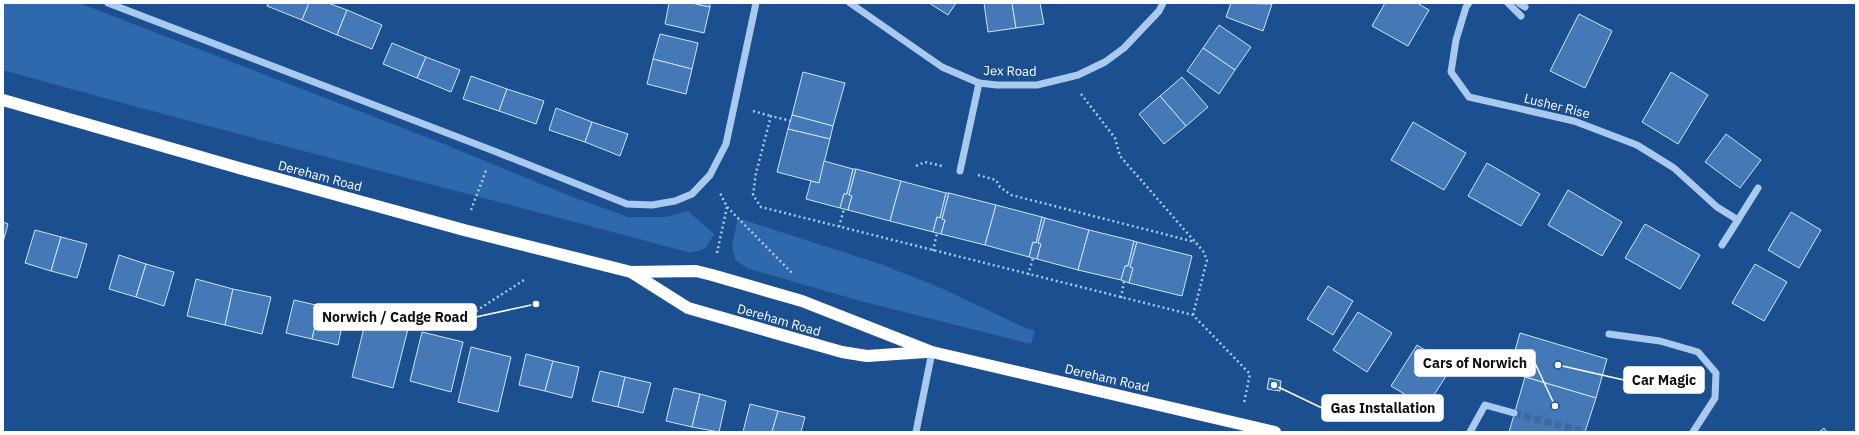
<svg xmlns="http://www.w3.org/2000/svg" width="1859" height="435" viewBox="0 0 1859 435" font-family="'IBM Plex Sans',sans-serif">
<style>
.green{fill:#2e69ad}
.building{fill:#4478b7;stroke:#cfe3fa}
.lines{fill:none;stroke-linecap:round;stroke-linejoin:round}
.minor-tunnel{stroke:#3d69a0;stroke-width:7;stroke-dasharray:7 3.5;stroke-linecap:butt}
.path{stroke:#a9c9ee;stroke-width:2.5;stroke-dasharray:2 3;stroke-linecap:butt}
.minor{stroke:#a9c9ee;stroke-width:7}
.highway{stroke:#fff;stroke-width:12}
.labels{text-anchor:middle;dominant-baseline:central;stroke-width:3;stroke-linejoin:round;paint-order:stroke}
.street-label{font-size:13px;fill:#fff;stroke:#1b4f8f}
.leader{fill:none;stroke:#fff;stroke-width:1.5}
.callout-dot{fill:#fff;stroke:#1b4f8f;stroke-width:1.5}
.callout{fill:#fff;stroke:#fff;stroke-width:1.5}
.callout-label{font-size:14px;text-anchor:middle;font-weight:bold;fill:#111}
</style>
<rect width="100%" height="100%" fill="#1b4f8f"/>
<!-- green -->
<g class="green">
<path d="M 3,3 L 79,3 L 434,140 L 570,196 L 628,217 L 666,217 L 688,211 L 714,234 L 706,248 L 691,253 C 464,192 236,135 10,72 L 3,70 Z"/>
<polygon points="738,218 883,265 941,288 1023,327 1035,331 1031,344 857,300 746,268 735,259 732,246"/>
</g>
<!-- building -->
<g class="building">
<polygon points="268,3 309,3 302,20 267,6"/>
<polygon points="309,3 328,3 347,10 337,35 302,20"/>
<polygon points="669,3 692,3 710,7 704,33 665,24"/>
<polygon points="692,3 710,3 710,7"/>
<polygon points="929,3 956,3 948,15"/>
<polygon points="984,3 1012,3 1016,28 988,32"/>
<polygon points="1012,3 1040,3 1044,24 1016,28"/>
<polygon points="1231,3 1272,4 1263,31 1226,17"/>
<polygon points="1385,3 1417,3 1429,10 1408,46 1372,26"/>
<polygon points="347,10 382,25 372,49 337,35"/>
<polygon points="1579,14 1612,31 1585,88 1550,71"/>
<polygon points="1219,25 1251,47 1235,70 1203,48"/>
<polygon points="660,34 698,43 692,69 653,59"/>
<polygon points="392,43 426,57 417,78 383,64"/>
<polygon points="1203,48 1235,70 1219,94 1187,71"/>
<polygon points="426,57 460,70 451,92 417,78"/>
<polygon points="653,59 692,69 686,94 647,84"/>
<polygon points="803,72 845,83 833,126 792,115"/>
<polygon points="1671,72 1708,95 1678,144 1642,122"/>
<polygon points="471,76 507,89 499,111 463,99"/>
<polygon points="1182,77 1208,107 1186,126 1160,96"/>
<polygon points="507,89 544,101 536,124 499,111"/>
<polygon points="1160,96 1186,126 1164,144 1139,114"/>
<polygon points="556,108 592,122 585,142 549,130"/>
<polygon points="792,115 833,126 830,139 788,129"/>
<polygon points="592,122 628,134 620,156 585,142"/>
<polygon points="1413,122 1466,153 1444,190 1391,160"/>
<polygon points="788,129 830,139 819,183 777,172"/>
<polygon points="1726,134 1761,160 1740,188 1705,162"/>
<polygon points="824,161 853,169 847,194 844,194 840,208 806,199 811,181 819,183"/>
<polygon points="1487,163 1540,194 1521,226 1468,196"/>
<polygon points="853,169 856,169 849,195 852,196 848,210 840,208 844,194 847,194"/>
<polygon points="856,169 901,181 890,221 848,210 852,196 849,195"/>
<polygon points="901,181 946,193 940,218 937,217 933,232 890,221"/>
<polygon points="1568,190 1622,222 1602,256 1548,225"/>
<polygon points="946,193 949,193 942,219 945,220 941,234 933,232 937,217 940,218"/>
<polygon points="949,193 996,205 985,245 941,234 945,220 942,219"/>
<polygon points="996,205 1042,217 1036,243 1033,242 1029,257 985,245"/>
<polygon points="1791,212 1821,230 1799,268 1768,250"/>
<polygon points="1042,217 1045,218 1038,243 1041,244 1037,259 1029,257 1033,242 1036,243"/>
<polygon points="1045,218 1089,230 1078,270 1037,259 1041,244 1038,243"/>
<polygon points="3,222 8,224 3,242"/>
<polygon points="1645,224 1700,255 1680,289 1625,258"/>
<polygon points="35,230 61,237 51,271 25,263"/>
<polygon points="1089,230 1134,241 1128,266 1125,266 1121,280 1078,270"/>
<polygon points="61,237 87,244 77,278 51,271"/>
<polygon points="1134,241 1137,242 1130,267 1133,268 1129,283 1121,280 1125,266 1128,266"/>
<polygon points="1137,242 1192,256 1182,296 1129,283 1133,268 1130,267"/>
<polygon points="119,255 146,264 136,297 109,289"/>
<polygon points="146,264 174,272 164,306 136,297"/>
<polygon points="1755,264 1787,282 1764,321 1732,303"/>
<polygon points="196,279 233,289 225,325 187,316"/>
<polygon points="1328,286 1353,301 1333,335 1307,319"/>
<polygon points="233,289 271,297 262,334 225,325"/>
<polygon points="294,300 320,306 312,339 286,333"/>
<polygon points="320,306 345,312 338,345 312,339"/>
<polygon points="1358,312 1392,333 1367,372 1333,350"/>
<polygon points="366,319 408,329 393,388 352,377"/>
<polygon points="422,332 463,342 451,392 410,381"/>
<polygon points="1520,333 1607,359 1596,398 1509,372"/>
<polygon points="1417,345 1452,367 1426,407 1391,386"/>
<polygon points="471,347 511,357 498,412 458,402"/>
<polygon points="526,354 553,361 545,391 519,385"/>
<polygon points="553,361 579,367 572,398 545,391"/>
<polygon points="600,371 625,377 618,407 592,401"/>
<polygon points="625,377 651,383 643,413 618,407"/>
<polygon points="1525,377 1596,398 1585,432 1509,432"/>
<polygon points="1269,378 1281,381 1280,391 1267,389"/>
<polygon points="674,388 700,394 692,427 666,421"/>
<polygon points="700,394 726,401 719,432 692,427"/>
<polygon points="750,404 778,411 772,432 743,432"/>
<polygon points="778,411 805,417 801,432 772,432"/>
<polygon points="1824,428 1827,432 1819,432"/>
</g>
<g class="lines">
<!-- minor-tunnel -->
<polyline class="minor-tunnel" points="1514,413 1585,432"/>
<!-- path -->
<g class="path">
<polyline points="1081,94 1115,138 1120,156 1203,251 1207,260 1193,315"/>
<polyline points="753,111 771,116"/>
<polyline points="791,121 771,116 756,173 753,195 761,207 1193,315 1250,374 1244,403"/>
<polyline points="916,166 925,162 942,166"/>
<polyline points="978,175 996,180 1000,187 1011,195 1195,242"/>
<polyline points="727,207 793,274"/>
<polyline points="471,210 487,168"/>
<polyline points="839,227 844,209"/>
<polyline points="933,251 937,233"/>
<polyline points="717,253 727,207 720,193"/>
<polyline points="1028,275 1033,258"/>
<polyline points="1121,298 1124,281"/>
<polyline points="476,311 524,280"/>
</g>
<!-- minor -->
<g class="minor">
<polyline points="108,3 494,151 627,204 652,205 675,201 692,194 710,175 726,144 756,3"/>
<polyline points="850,3 942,67 979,83 997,85 1037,85 1078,75 1105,62 1124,48 1159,11 1163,3"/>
<polyline points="1469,3 1466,7 1456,40 1451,72 1469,97 1574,121 1637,145 1674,168 1717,207 1738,220 1758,188"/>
<polyline points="1508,3 1521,16"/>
<polyline points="1519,3 1525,7"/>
<polyline points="960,171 979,83"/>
<polyline points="1722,245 1738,220"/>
<polyline points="1609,334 1660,341 1698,352 1716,373 1715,398 1693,432"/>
<polyline points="916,432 932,352"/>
<polyline points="1470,432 1485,405 1514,413"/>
</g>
<!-- highway -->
<g class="highway">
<polyline points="3,100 239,168 464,230 631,272 696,271 712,275 802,301 932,352 1275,432"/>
<polyline points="631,272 688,308 842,352 867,356 926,352"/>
</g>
</g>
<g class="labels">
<!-- street labels -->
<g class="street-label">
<text transform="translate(1010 71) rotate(1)">Jex Road</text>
<text transform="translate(1557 106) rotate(14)">Lusher Rise</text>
<text transform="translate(320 176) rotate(15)">Dereham Road</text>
<text transform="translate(779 320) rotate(16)">Dereham Road</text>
<text transform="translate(1107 378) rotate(13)">Dereham Road</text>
</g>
</g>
<!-- callouts -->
<path class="leader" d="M536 304L476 317M1555 406L1535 363M1558 365L1624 380M1274 385L1322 408"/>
<g class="callout-dot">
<circle cx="536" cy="304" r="4"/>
<circle cx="1555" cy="406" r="4"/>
<circle cx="1558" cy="365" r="4"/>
<circle cx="1274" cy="385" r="4"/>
</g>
<g class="callout">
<rect x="314" y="304" width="162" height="26" rx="4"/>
<rect x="1415" y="350" width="120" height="26" rx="4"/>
<rect x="1624" y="367" width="80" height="26" rx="4"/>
<rect x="1322" y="395" width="121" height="26" rx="4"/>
</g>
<g class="callout-label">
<text x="395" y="322">Norwich / Cadge Road</text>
<text x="1475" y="368">Cars of Norwich</text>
<text x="1664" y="385">Car Magic</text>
<text x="1383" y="413">Gas Installation</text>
</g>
<!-- border -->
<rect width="1859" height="435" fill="none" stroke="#ffffff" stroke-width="8"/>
</svg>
